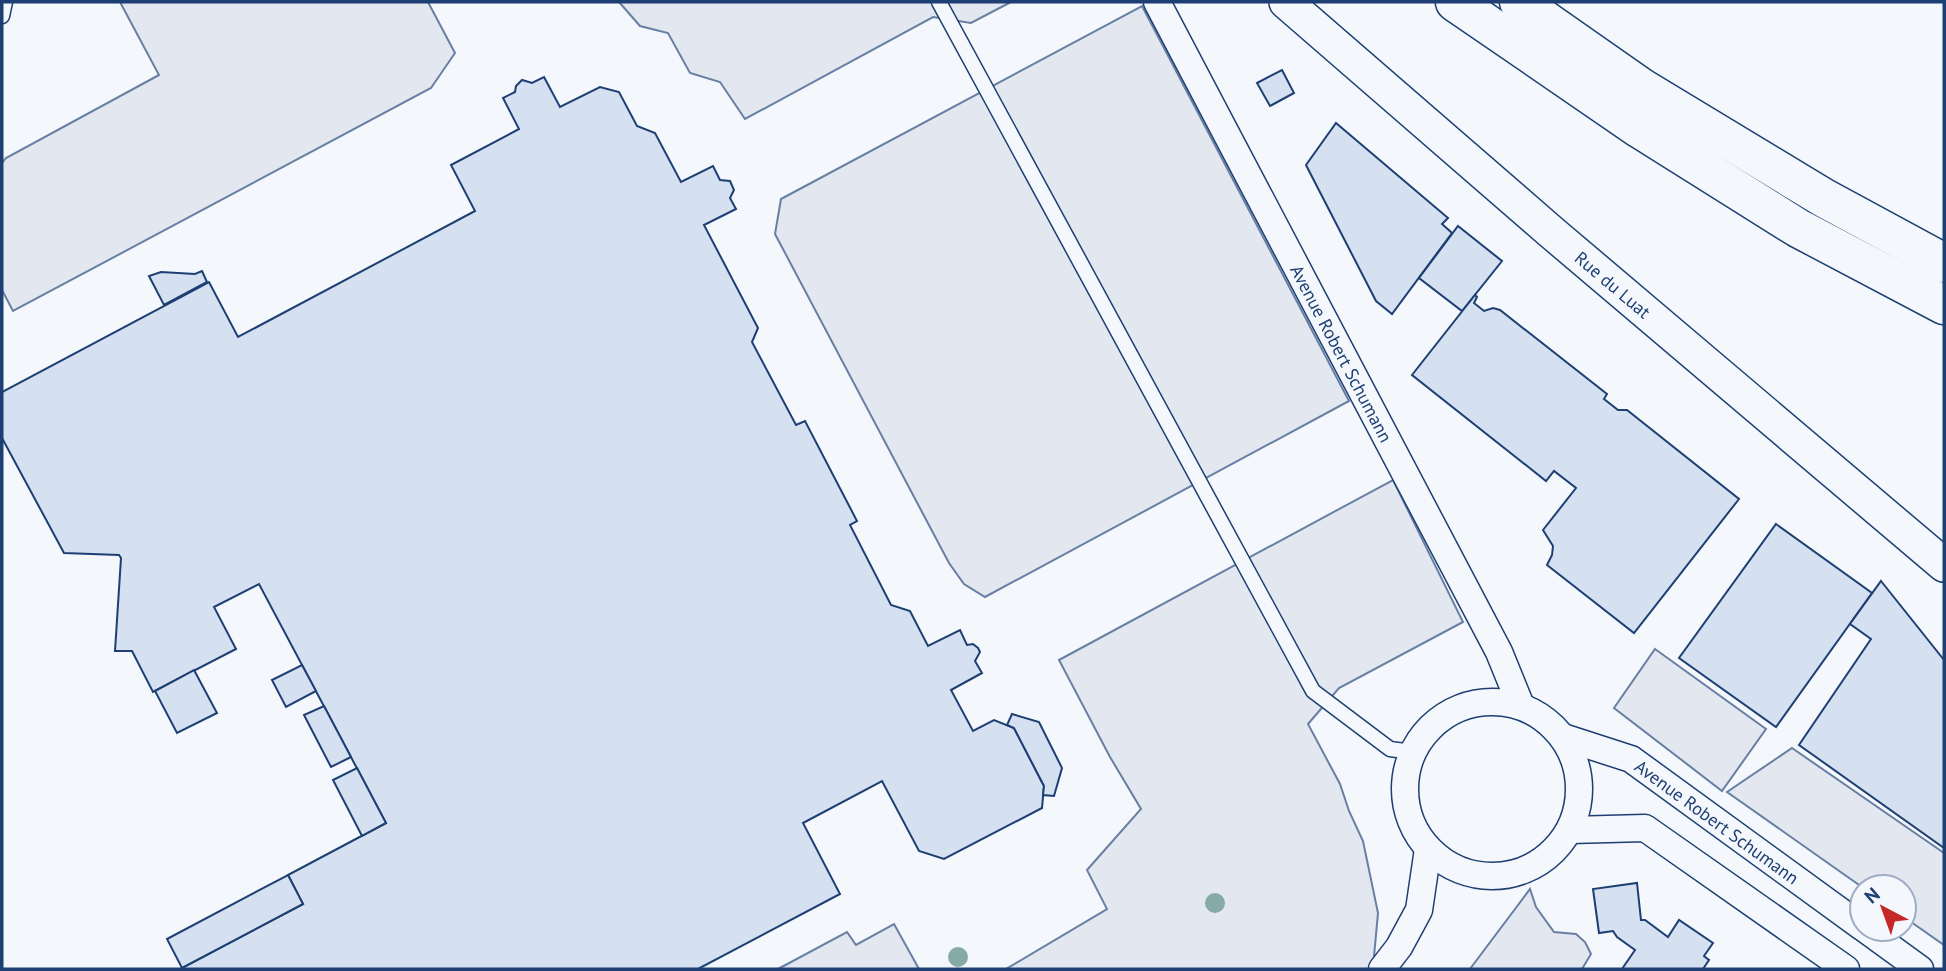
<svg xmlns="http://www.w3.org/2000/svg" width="1946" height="971" viewBox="0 0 1946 971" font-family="'PT Sans',sans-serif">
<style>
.parking{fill:#e3e8f0;stroke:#687fa3;stroke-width:2}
.building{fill:#d5e0f0;stroke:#1d3f73;stroke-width:2}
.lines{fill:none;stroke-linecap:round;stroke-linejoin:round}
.service-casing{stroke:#1d3f73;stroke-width:17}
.minor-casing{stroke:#1d3f73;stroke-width:29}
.tertiary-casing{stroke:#1d3f73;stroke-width:36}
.trunk-casing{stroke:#1d3f73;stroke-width:41}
.service{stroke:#f4f7fb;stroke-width:14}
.minor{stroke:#f4f7fb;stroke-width:26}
.tertiary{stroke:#f4f7fb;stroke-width:33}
.trunk{stroke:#f4f7fb;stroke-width:38}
.tree{fill:#86aba6}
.labels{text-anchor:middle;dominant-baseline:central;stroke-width:5;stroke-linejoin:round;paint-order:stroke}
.street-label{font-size:18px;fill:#1d3f73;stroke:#f4f7fb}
</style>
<rect width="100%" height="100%" fill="#f4f7fb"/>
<!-- parking -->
<g class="parking">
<polygon points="120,2 428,2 455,53 431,88 13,311 2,290 2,163 6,158 159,75"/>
<polygon points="619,2 1011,2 971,23 933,17 745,119 720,82 690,73 668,33 640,26"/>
<polygon points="1142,6 1349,401 985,597 964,584 949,563 775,234 781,199"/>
<polygon points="1393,480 1463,622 1339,688 1308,724 1340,784 1349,811 1363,841 1378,913 1373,967 1371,969 1006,969 1107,909 1087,870 1141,809 1110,757 1059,660"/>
<polygon points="1655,649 1766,729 1722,791 1614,708"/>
<polygon points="1792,748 1944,853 1944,945 1904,917 1904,887 1862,887 1727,792"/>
<polygon points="1530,889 1536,907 1554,932 1576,934 1585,942 1591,954 1582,969 1470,969"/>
<polygon points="894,924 919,969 778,969 847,932 856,945"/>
</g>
<!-- building -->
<g class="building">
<polygon points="1282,70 1294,93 1270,106 1257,83"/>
<polygon points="544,77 560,107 600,87 619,92 637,126 655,133 681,182 713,166 720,180 730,181 734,190 730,198 736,209 704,225 758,328 752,342 796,425 805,421 857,521 850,525 891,605 910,611 928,646 960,630 967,645 973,644 978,648 980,652 975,661 982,673 951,690 973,731 994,720 1014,728 1044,786 1042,808 944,859 919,851 882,781 803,823 840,894 698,969 183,969 182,968 303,904 288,875 386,823 259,584 214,607 236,649 153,692 132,651 115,651 121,558 119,555 64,553 2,438 2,392 209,282 238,337 475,211 451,165 519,129 503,98 515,92 516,86 522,80 532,83"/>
<polygon points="1336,123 1448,218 1442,224 1452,233 1392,314 1376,301 1306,165"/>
<polygon points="1458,226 1502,261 1462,311 1419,278"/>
<polygon points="202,271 207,282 164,305 149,276 161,272 195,274"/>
<polygon points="1475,295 1477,297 1474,303 1484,311 1493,308 1500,310 1607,394 1604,399 1618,410 1627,410 1739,499 1634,633 1547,565 1552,555 1553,546 1543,530 1576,488 1554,471 1546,481 1412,375"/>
<polygon points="1776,524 1872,593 1776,727 1679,658"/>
<polygon points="1881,581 1944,660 1944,848 1799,745 1871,639 1850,624"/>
<polygon points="302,665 316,691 286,707 272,680"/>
<polygon points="194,670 217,713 177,733 155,691"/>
<polygon points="324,706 351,757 331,767 304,715"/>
<polygon points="1012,714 1039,722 1062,768 1054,796 1043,795 1044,786 1014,728 1007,725"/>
<polygon points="357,768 386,823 362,836 333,780"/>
<polygon points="288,875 303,904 182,968 167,939"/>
<polygon points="1637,883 1641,920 1645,920 1668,937 1679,920 1713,943 1704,956 1709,960 1703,969 1622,969 1635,950 1617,937 1613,931 1599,933 1593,889"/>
</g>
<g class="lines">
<!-- service casing -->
<g class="service-casing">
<g id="service">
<polyline points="939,2 1313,691 1390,749 1412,752"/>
<polyline points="2,16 5,2"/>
</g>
</g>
<!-- minor casing -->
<g class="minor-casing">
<g id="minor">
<path id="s1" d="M 1157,2 L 1499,652 L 1521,706"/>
<circle cx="1492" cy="789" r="87"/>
<path id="s2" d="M 1563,737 L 1631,759 L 1862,927"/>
<polyline points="1570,830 1645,828 1846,969"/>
<polyline points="1865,929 1920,969"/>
<polyline points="1382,969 1399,947 1419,910 1428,849"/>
</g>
</g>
<!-- tertiary casing -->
<g class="tertiary-casing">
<g id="tertiary">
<path id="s3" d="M 1286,2 L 1550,231 L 1944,565"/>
</g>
</g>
<!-- trunk casing -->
<g class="trunk-casing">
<g id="trunk">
<polyline points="1455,2 1640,129 1798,228 1944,305"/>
<polyline points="1519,2 1642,88 1824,198 1944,263"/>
</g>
</g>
<!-- service -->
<use href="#service" class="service"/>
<!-- minor -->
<use href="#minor" class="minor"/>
<!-- tertiary -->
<use href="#tertiary" class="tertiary"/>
<!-- trunk -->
<use href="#trunk" class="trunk"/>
</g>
<!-- trees -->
<g class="tree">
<circle cx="1215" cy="903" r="10"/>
<circle cx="958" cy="957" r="10"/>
</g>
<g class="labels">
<!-- street labels -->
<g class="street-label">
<text stroke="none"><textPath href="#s3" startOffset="432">Rue du Luat</textPath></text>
<text stroke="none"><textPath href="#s1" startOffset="397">Avenue Robert Schumann</textPath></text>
<text stroke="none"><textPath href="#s2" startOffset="178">Avenue Robert Schumann</textPath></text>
</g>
</g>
<!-- border -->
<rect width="1946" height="971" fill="none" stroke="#1d3f73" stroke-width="7"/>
<!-- north arrow -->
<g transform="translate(1883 908) rotate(319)"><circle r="33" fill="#f4f7fb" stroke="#9eadc5" stroke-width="2"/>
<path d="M0-5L12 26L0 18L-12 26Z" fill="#c62828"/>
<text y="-10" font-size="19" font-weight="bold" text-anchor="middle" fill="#1d3f73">N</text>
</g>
</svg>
